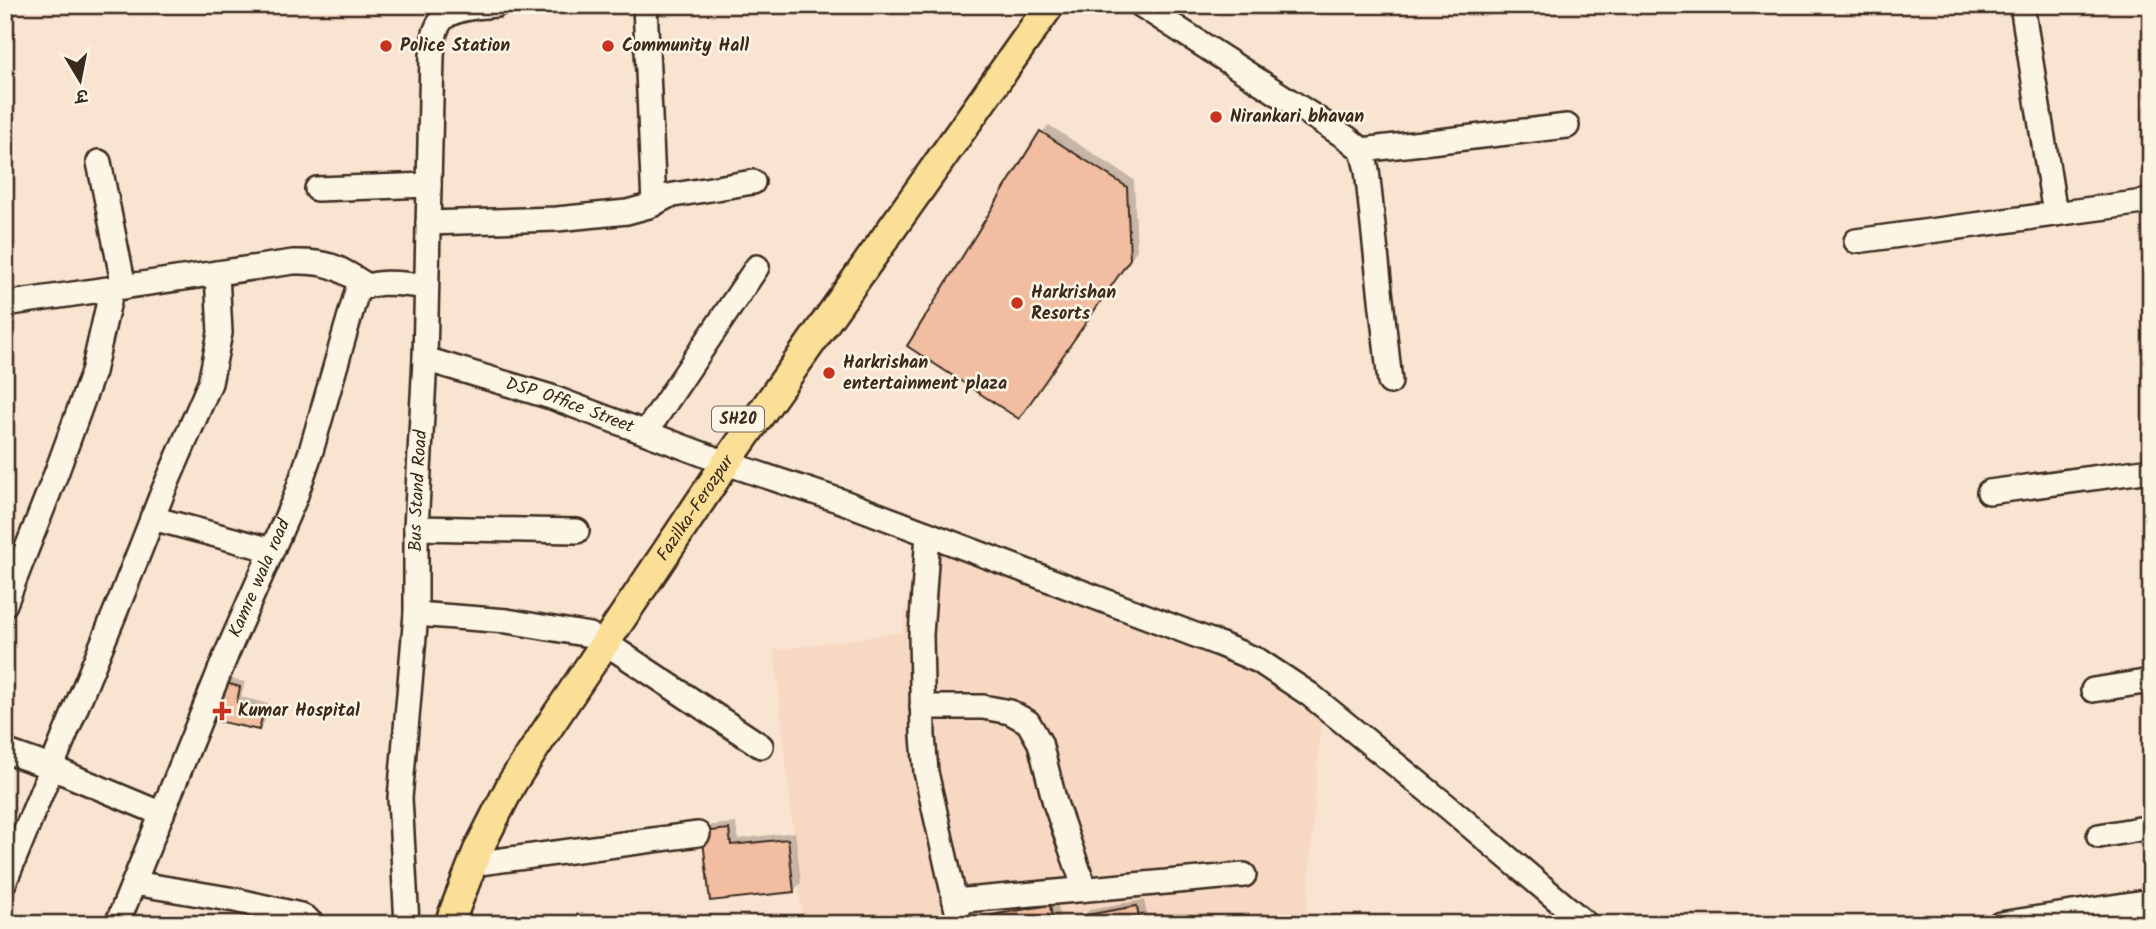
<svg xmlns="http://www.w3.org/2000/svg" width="2156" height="929" viewBox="0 0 2156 929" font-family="Kalam,'Playpen Sans Deva',sans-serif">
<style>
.built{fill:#f7d9c3}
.shadow{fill:#0003}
.building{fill:#f1bea2;stroke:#3b2a1e;stroke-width:2}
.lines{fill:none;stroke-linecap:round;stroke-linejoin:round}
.minor-casing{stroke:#3b2a1e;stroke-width:28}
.major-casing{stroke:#3b2a1e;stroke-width:33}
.minor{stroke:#fcf5e5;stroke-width:23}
.major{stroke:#fbdf96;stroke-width:28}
.poi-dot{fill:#c8321e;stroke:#fcf5e5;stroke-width:2.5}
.labels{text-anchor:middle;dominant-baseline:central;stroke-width:5;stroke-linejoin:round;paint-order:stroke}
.shield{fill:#fcf5e5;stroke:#75675a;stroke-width:2}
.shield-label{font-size:16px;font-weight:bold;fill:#3b2a1e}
.poi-label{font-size:18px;font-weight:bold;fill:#3b2a1e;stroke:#fcf5e5;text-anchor:start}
.street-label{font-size:18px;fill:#3b2a1e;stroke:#fcf5e5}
</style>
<rect width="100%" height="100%" fill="#f9e4d1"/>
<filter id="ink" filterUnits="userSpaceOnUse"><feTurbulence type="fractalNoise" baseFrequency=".0143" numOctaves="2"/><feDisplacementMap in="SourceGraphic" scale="14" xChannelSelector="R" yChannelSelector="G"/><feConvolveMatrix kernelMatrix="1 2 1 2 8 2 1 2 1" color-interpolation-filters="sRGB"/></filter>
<g filter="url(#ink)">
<!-- built -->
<polygon class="built" points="921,530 1247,670 1321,717 1306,924 803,924 774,650 902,632"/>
<!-- shadow -->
<g class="shadow">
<polygon points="1049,125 1134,180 1137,250 1026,409 909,345 1042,132"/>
<polygon points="229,678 245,682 241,697 269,704 264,723 259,728 215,718 224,683"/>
<polygon points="736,823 738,839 795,832 801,883 794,890 704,833 712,825"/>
<polygon points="1057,899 1061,924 996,924 994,915 1002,908"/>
<polygon points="1144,900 1149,924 1084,924 1083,917 1090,909"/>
</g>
<!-- building -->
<g class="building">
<polygon points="1040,131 1127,187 1130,259 1019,419 907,346"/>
<polygon points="222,682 240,687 237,702 264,709 259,730 213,720"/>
<polygon points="729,829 731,845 788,839 794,892 710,901 702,832"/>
<polygon points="1050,905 1053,924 994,924 992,915"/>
<polygon points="1137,906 1140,924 1083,924 1081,916"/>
</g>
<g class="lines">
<!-- minor casing -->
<g class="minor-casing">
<g id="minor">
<polyline points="645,5 654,204"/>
<polyline points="1141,5 1347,138 1362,150 1367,170 1390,382"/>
<polyline points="2022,5 2055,214"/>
<polyline points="1362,150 1567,126"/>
<polyline points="99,162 124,287"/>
<polyline points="317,189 429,185"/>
<polyline points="428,223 557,219 627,212 649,206 668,196 753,182"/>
<polyline points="1856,241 2151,201"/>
<path d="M 5,304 L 293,262 C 328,261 338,267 366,285"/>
<path id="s1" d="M 425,359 L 551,397 L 726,463 L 841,501 L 1219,644 L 1259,661 L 1309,694 L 1448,807 L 1586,924"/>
<polyline points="646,432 757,267"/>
<polyline points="1989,492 2151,470"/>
<polyline points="152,518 272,550"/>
<polyline points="416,528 577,531"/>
<polyline points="928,534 921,635 923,736 926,772 960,924"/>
<polyline points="5,604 56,474 93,372 112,288"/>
<polyline points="416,614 507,621 590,635"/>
<polyline points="604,642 761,746"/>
<polyline points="2093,690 2151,681"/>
<polyline points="922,707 983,707 1010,712 1028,722 1040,743 1055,803 1085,889"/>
<polyline points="5,751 45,765 162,814"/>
<polyline points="2099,836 2151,827"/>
<polyline points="472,864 698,834"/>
<polyline points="5,881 121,598 162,494 210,383 220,333 217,273"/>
<polyline points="134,883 235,900 300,915 307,919 312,924"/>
<polyline points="955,901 1244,875"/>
<path id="s2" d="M 117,924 L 227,653 L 295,498 L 311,451 L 357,291 C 377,278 403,285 426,286"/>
<path id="s3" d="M 407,924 L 400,798 L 416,614 L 416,528 L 425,359 L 432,56 C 433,46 433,33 439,24 C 448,7 479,7 496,5"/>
<polyline points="2000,924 2151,901"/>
</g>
</g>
<!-- major casing -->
<g class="major-casing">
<g id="major">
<path id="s4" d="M 449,924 L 478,850 L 512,783 L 550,725 L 726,463 L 1050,5"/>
</g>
</g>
<!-- minor -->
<use href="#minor" class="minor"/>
<!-- major -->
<use href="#major" class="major"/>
</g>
</g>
<!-- markers -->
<g class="poi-dot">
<circle cx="386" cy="46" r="7"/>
<circle cx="608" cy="46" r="7"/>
<circle cx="1216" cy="117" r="7"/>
<circle cx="1017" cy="303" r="7"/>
<circle cx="829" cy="373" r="7"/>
<path d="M218.5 700.5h7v7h7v7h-7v7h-7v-7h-7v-7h7z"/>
</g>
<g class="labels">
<!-- shield labels -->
<rect class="shield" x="712" y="406.5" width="52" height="25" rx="5"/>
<g class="shield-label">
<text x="738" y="419">SH20</text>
</g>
<!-- poi labels -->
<g class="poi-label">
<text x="400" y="46">Police Station</text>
<text x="622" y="46">Community Hall</text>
<text x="1230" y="117">Nirankari bhavan</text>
<text x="1031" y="293">Harkrishan<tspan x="1031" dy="21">Resorts</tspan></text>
<text x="843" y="363">Harkrishan<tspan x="843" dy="21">entertainment plaza</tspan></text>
<text x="238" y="711">Kumar Hospital</text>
</g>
<!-- street labels -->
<g class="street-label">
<text stroke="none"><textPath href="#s1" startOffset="152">DSP Office Street</textPath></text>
<text stroke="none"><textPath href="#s3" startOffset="434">Bus Stand Road</textPath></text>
<text stroke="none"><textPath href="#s4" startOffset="485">Fazilka-Ferozpur</textPath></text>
<text stroke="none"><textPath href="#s2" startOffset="374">Kamre wala road</textPath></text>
</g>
</g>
<!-- margin -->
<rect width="2156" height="929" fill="none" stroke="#fcf5e5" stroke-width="28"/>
<rect x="14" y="14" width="2128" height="901" fill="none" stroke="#3b2a1e" stroke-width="2.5" filter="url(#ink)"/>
<!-- north arrow -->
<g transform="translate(80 80) rotate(170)" stroke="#fcf5e5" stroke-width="5" paint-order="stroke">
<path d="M0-5L12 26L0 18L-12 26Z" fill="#3b2a1e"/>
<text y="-10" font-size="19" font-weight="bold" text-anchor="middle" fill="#3b2a1e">उ</text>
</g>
</svg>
